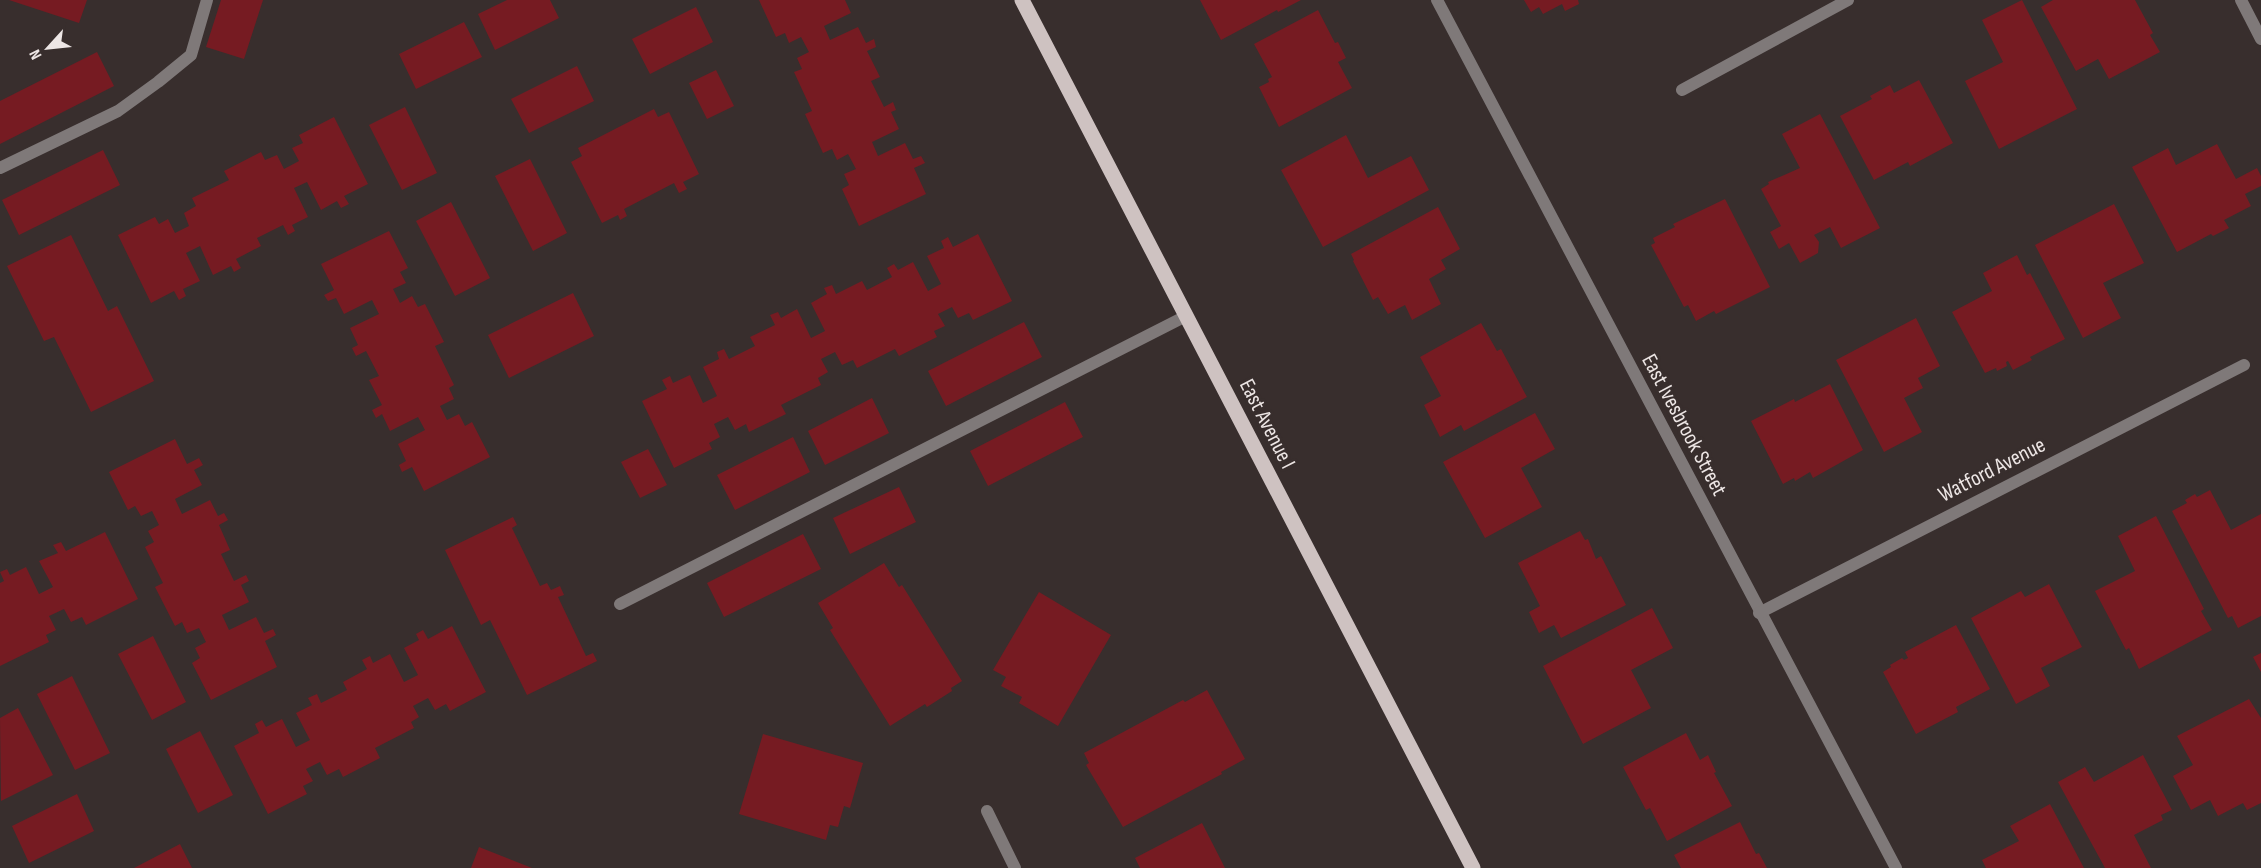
<svg xmlns="http://www.w3.org/2000/svg" width="2261" height="868" viewBox="0 0 2261 868" font-family="'Sofia Sans Condensed',sans-serif">
<style>
.building{fill:#761b22}
.lines{fill:none;stroke-linecap:round;stroke-linejoin:round}
.lane{stroke:#7f7979;stroke-width:12}
.street{stroke:#7f7979;stroke-width:12}
.primary{stroke:#cec2c1;stroke-width:15}
.labels{text-anchor:middle;dominant-baseline:central;stroke-width:6;stroke-linejoin:round;paint-order:stroke}
.street-label{font-size:22px;fill:#ede6e5;stroke:#382e2d}
</style>
<rect width="100%" height="100%" fill="#382e2d"/>
<!-- building -->
<g class="building">
<polygon points="9,0 87,0 79,23"/>
<polygon points="221,0 263,0 244,59 206,47"/>
<polygon points="507,0 550,0 559,18 495,50 478,14"/>
<polygon points="759,0 845,0 851,13 824,26 830,40 858,27 866,43 874,39 876,47 867,51 880,77 871,81 884,107 893,102 896,110 891,112 899,129 872,142 878,156 905,143 913,159 921,156 925,163 914,168 926,194 859,226 842,189 849,185 844,174 856,169 848,154 837,160 832,149 823,153 805,114 812,111 794,72 802,69 797,58 809,52 801,37 789,43 785,33 776,37"/>
<polygon points="1200,0 1301,0 1278,12 1277,10 1221,40"/>
<polygon points="1524,0 1578,0 1579,4 1565,11 1562,4 1543,14 1539,7 1531,12"/>
<polygon points="2022,0 2077,109 1999,149 1965,81 2003,62 1982,20"/>
<polygon points="2053,0 2135,0 2153,33 2150,35 2160,52 2109,79 2098,59 2076,71 2041,7"/>
<polygon points="696,7 713,42 650,74 632,39"/>
<polygon points="1318,10 1335,43 1338,42 1346,58 1338,62 1352,88 1279,127 1259,87 1269,82 1268,79 1272,77 1254,44"/>
<polygon points="464,22 482,57 416,89 399,54"/>
<polygon points="97,52 114,86 0,144 0,101"/>
<polygon points="577,66 594,101 529,133 511,99"/>
<polygon points="716,70 734,106 707,119 689,83"/>
<polygon points="1919,80 1953,143 1910,166 1908,162 1874,180 1840,116 1872,99 1870,96 1890,85 1894,93"/>
<polygon points="405,107 437,173 402,190 369,125"/>
<polygon points="654,109 658,117 669,112 699,174 683,182 687,189 679,193 674,183 624,209 627,216 620,220 618,215 602,223 571,162 582,156 578,148"/>
<polygon points="1820,114 1880,228 1841,248 1830,227 1814,235 1819,242 1818,253 1800,263 1789,243 1779,249 1770,232 1781,226 1761,189 1769,184 1768,182 1800,168 1782,134"/>
<polygon points="334,117 368,184 344,196 349,204 341,208 337,201 321,210 307,182 294,188 308,217 292,225 295,231 288,235 283,225 257,238 261,246 236,259 241,268 234,272 231,266 213,275 200,246 186,253 200,281 183,289 186,296 179,300 174,291 151,303 118,235 155,217 159,224 168,219 175,233 189,226 184,213 196,206 192,198 229,180 224,171 261,152 265,160 277,155 284,169 299,161 292,148 303,143 299,135"/>
<polygon points="1346,135 1368,178 1411,156 1429,190 1323,247 1281,170"/>
<polygon points="2217,144 2236,179 2257,168 2261,176 2261,186 2245,194 2251,206 2224,220 2229,228 2213,236 2211,234 2177,252 2132,167 2168,148 2176,165"/>
<polygon points="103,150 120,185 19,235 2,200"/>
<polygon points="530,159 567,233 533,251 495,176"/>
<polygon points="1725,199 1770,287 1716,314 1714,311 1696,321 1688,305 1684,307 1651,245 1655,243 1653,238 1675,227 1673,224"/>
<polygon points="451,202 490,278 455,296 416,221"/>
<polygon points="2114,204 2144,263 2103,283 2121,318 2083,338 2035,245"/>
<polygon points="1438,207 1460,249 1441,260 1446,269 1429,279 1441,304 1412,320 1405,305 1388,314 1378,297 1373,300 1353,261 1354,260 1351,254"/>
<polygon points="389,231 408,268 400,272 406,283 393,289 400,303 412,296 418,307 425,304 444,342 435,346 454,385 449,388 454,399 440,406 447,420 459,414 465,426 472,422 490,457 424,491 412,467 402,472 399,465 406,461 398,444 425,430 418,417 390,431 382,414 376,418 372,410 382,405 369,380 379,376 366,351 356,356 352,348 358,345 350,328 379,314 372,300 344,314 336,298 328,301 324,295 334,290 321,264"/>
<polygon points="978,234 1012,301 973,320 969,313 958,318 952,307 938,314 945,326 934,331 937,337 899,356 895,349 857,368 853,360 842,365 835,352 821,359 828,372 818,378 821,385 781,405 786,414 749,432 746,424 735,430 728,417 714,424 720,437 709,443 712,449 674,468 642,401 667,389 662,380 670,376 673,383 690,375 703,403 717,396 703,367 719,359 717,352 724,349 729,359 755,346 750,337 775,325 770,315 778,312 781,318 797,309 811,338 825,331 811,303 827,294 824,288 832,285 836,294 862,281 867,290 892,277 887,268 894,264 898,270 913,262 928,291 941,284 927,256 944,248 941,241 948,237 953,247"/>
<polygon points="71,235 108,311 117,306 154,381 91,412 54,337 44,341 7,266"/>
<polygon points="2017,255 2027,275 2030,273 2065,339 2030,357 2032,360 2013,370 2008,361 2006,362 2007,366 1997,371 1996,368 1985,373 1952,312 1992,291 1983,273"/>
<polygon points="573,293 594,336 509,378 488,335"/>
<polygon points="1916,318 1940,366 1918,378 1923,388 1904,398 1922,432 1884,452 1836,360"/>
<polygon points="1024,322 1042,357 946,406 928,371"/>
<polygon points="1481,323 1497,351 1501,349 1527,397 1464,431 1461,425 1440,437 1424,405 1441,396 1420,357"/>
<polygon points="1830,384 1863,450 1813,478 1810,472 1795,481 1794,478 1783,484 1751,421 1794,399 1795,402"/>
<polygon points="872,398 889,433 825,465 808,431"/>
<polygon points="1065,402 1083,437 988,486 970,451"/>
<polygon points="1535,413 1555,449 1521,468 1542,507 1485,538 1443,462"/>
<polygon points="793,437 810,472 735,510 717,475"/>
<polygon points="175,439 187,464 199,458 203,465 194,470 202,485 175,499 182,514 210,500 218,516 224,513 228,520 219,525 230,550 221,554 234,581 246,575 249,581 241,585 249,602 222,615 229,630 256,617 264,633 273,629 276,635 265,641 277,667 211,700 192,663 200,658 195,648 206,642 199,628 187,633 182,622 175,626 155,587 163,583 145,547 154,542 148,531 159,525 152,511 141,516 135,506 128,510 109,472"/>
<polygon points="648,449 667,485 640,498 621,462"/>
<polygon points="899,487 916,522 850,554 833,518"/>
<polygon points="2210,490 2231,530 2261,514 2261,616 2238,628 2232,616 2228,618 2172,511 2187,503 2185,500 2195,494 2197,497"/>
<polygon points="2156,516 2204,609 2201,611 2212,630 2139,669 2129,648 2126,650 2095,591 2135,571 2118,536"/>
<polygon points="513,517 517,525 512,528 540,586 547,583 551,590 560,586 564,595 558,597 586,656 593,653 597,661 527,695 490,620 481,625 445,550"/>
<polygon points="1580,531 1585,540 1588,539 1596,559 1601,556 1626,605 1561,638 1554,625 1539,633 1529,612 1540,606 1518,563"/>
<polygon points="105,532 138,599 86,625 82,617 71,622 64,609 49,616 56,630 46,635 49,642 0,666 0,583 4,581 0,572 7,569 10,575 26,567 39,594 53,587 39,561 58,553 53,545 61,542 66,551"/>
<polygon points="803,534 821,569 724,617 707,583"/>
<polygon points="884,563 899,587 902,585 962,681 951,688 952,691 927,707 925,704 890,726 830,630 833,628 818,603"/>
<polygon points="2049,584 2082,647 2041,668 2050,686 2016,704 1971,618 2021,591 2025,597"/>
<polygon points="1039,592 1111,635 1058,726 1019,703 1022,697 1001,686 1006,677 993,670"/>
<polygon points="1652,608 1673,648 1631,670 1651,708 1583,744 1543,666"/>
<polygon points="1956,625 1990,689 1956,707 1958,712 1916,734 1883,672 1891,667 1890,665 1902,658 1904,660 1908,658 1905,652"/>
<polygon points="452,626 486,692 450,711 446,704 435,710 428,698 413,706 419,717 411,722 414,728 375,748 380,758 343,777 339,769 327,775 320,762 306,769 313,781 303,786 307,794 268,814 234,746 259,733 255,724 262,720 266,727 282,719 296,747 310,740 296,713 312,705 308,698 317,694 321,703 347,690 343,682 367,669 362,660 370,656 373,663 390,654 404,682 418,675 404,648 419,640 416,634 423,630 428,639"/>
<polygon points="153,636 186,702 152,720 118,654"/>
<polygon points="2261,653 2261,672 2253,657"/>
<polygon points="72,676 110,753 75,770 37,694"/>
<polygon points="1207,690 1245,759 1221,772 1222,774 1123,827 1086,765 1089,763 1084,753 1183,700 1185,702"/>
<polygon points="2249,699 2261,718 2261,803 2247,810 2243,803 2218,816 2210,800 2191,810 2173,776 2193,765 2177,736"/>
<polygon points="18,708 53,775 1,801 0,718"/>
<polygon points="200,731 233,795 198,813 166,749"/>
<polygon points="1686,733 1700,760 1708,755 1716,772 1714,773 1732,806 1667,841 1650,808 1646,810 1623,767"/>
<polygon points="763,734 863,763 850,808 844,806 838,827 830,825 826,840 739,814"/>
<polygon points="2143,755 2172,810 2161,815 2163,820 2134,835 2151,868 2105,868 2058,782 2085,767 2094,782"/>
<polygon points="77,794 94,831 29,863 12,826"/>
<polygon points="2050,804 2084,868 1986,868 1982,860 2019,841 2010,826"/>
<polygon points="1740,822 1756,854 1759,853 1767,868 1681,868 1674,855"/>
<polygon points="1202,823 1225,868 1140,868 1135,858"/>
<polygon points="180,844 192,868 134,868"/>
<polygon points="479,847 532,868 471,868"/>
</g>
<g class="lines">
<!-- lane -->
<g class="lane">
<polyline points="0,168 118,111 158,82 191,55 207,0"/>
<polyline points="620,604 1186,316"/>
</g>
<!-- street -->
<g class="street">
<polyline points="1437,0 1896,868"/>
<polyline points="2241,0 2261,39"/>
<polyline points="1682,90 1848,0"/>
<polyline points="1759,613 2244,365"/>
<polyline points="987,811 1015,868"/>
</g>
<!-- primary -->
<polyline class="primary" points="1022,0 1473,868"/>
</g>
<g class="labels">
<!-- street labels -->
<g class="street-label">
<text transform="translate(1267 424) rotate(63)">East Avenue I</text>
<text transform="translate(1684 425) rotate(62)">East Ivesbrook Street</text>
<text transform="translate(1992 470) rotate(-27)">Watford Avenue</text>
</g>
</g>
<!-- north arrow -->
<g transform="translate(48 48) rotate(243)" stroke="#382e2d" stroke-width="4.5" paint-order="stroke">
<path d="M0-4.5L10 22L0 15L-10 22Z" fill="#ede6e5"/>
<text y="-9" font-size="16" font-weight="bold" text-anchor="middle" fill="#ede6e5">N</text>
</g>
</svg>
